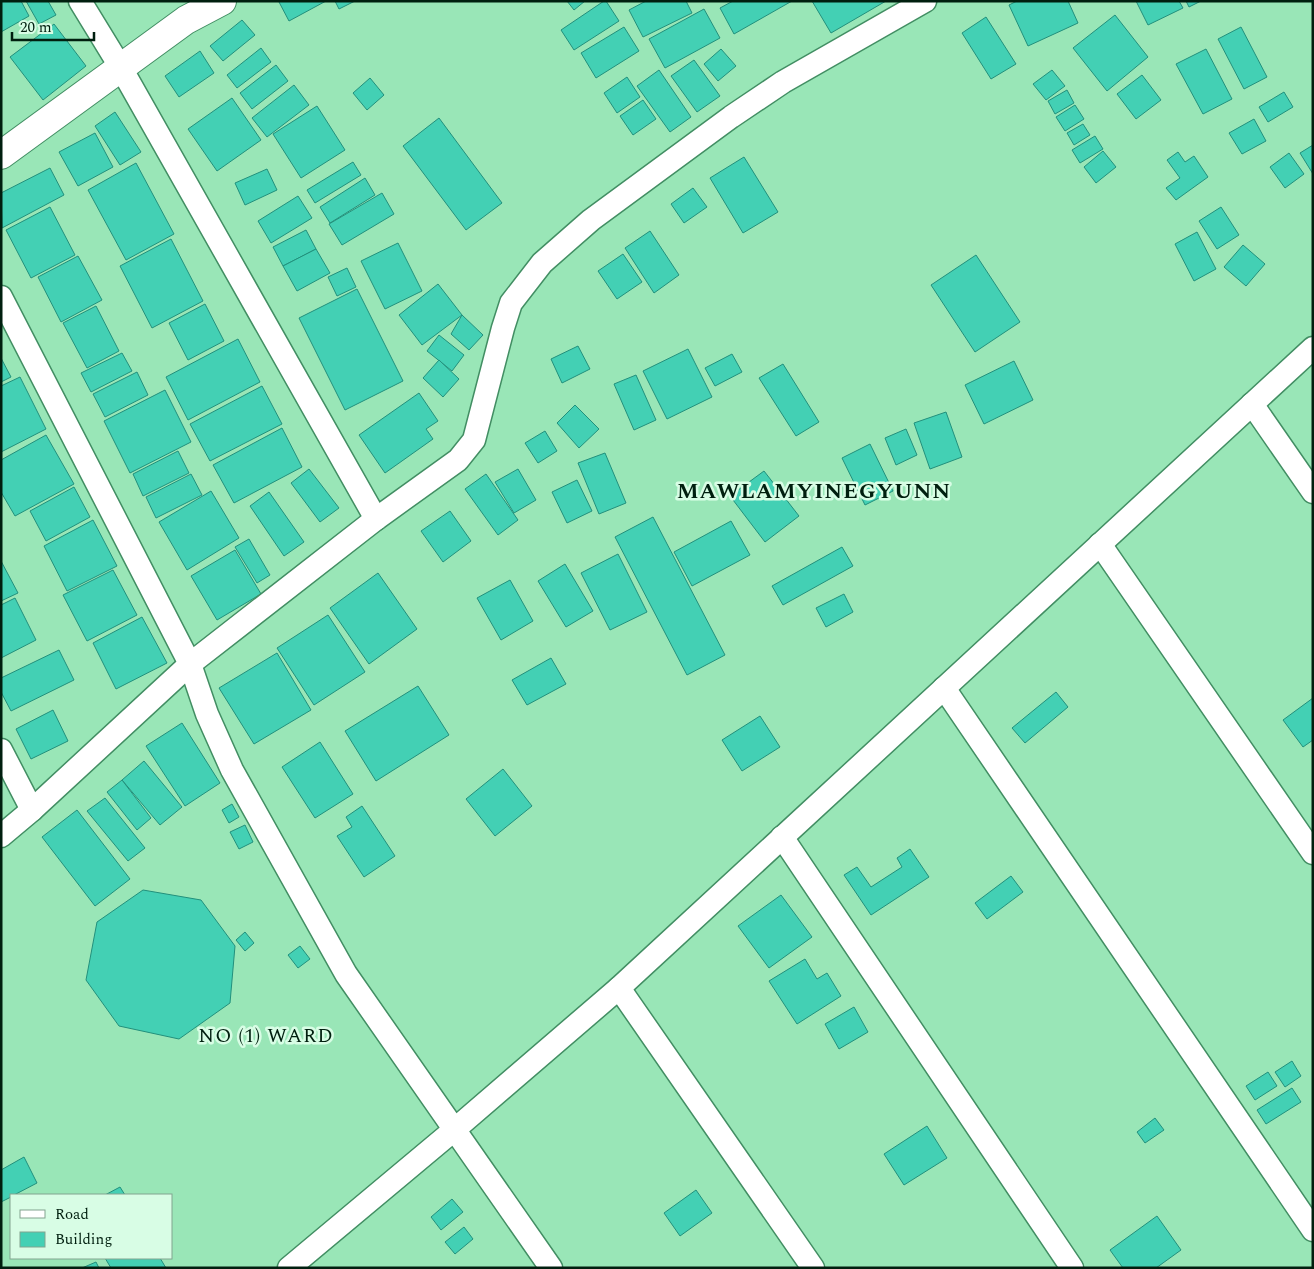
<svg xmlns="http://www.w3.org/2000/svg" width="1314" height="1269" viewBox="0 0 1314 1269" font-family="Spectral,serif">
<style>
.building{fill:#43d0b4;stroke:#22907c}
.lines{fill:none;stroke-linecap:round;stroke-linejoin:round}
.minor-casing{stroke:#428e63;stroke-width:25}
.tertiary-casing{stroke:#428e63;stroke-width:30}
.minor{stroke:#fff;stroke-width:22}
.tertiary{stroke:#fff;stroke-width:28}
.labels{text-anchor:middle;dominant-baseline:central;stroke-width:5;stroke-linejoin:round;paint-order:stroke}
.quarter-label{font-size:20px;letter-spacing:1px;fill:#001f0f;stroke:#d8fde5}
.district-label{font-size:22px;font-weight:bold;letter-spacing:1px;fill:#001f0f;stroke:#d8fde5}
</style>
<rect width="100%" height="100%" fill="#99e6b7"/>
<!-- building -->
<g class="building">
<polygon points="1,1 21,1 29,16 1,32"/>
<polygon points="26,1 48,1 56,15 39,24"/>
<polygon points="281,1 326,1 289,21 279,2"/>
<polygon points="335,1 355,1 339,9"/>
<polygon points="567,1 585,1 574,10"/>
<polygon points="604,1 606,1 619,21 574,50 561,30"/>
<polygon points="646,1 686,1 692,13 643,37 629,10"/>
<polygon points="733,1 792,1 734,34 720,8"/>
<polygon points="812,1 886,1 831,33"/>
<polygon points="1017,1 1068,1 1078,23 1028,46 1009,5"/>
<polygon points="1136,1 1179,1 1183,8 1148,25"/>
<polygon points="1186,1 1201,1 1189,7"/>
<polygon points="704,9 720,38 665,68 649,39"/>
<polygon points="1115,15 1148,57 1107,91 1073,48"/>
<polygon points="986,17 1016,64 991,79 962,33"/>
<polygon points="242,20 255,35 223,61 210,46"/>
<polygon points="54,24 86,66 43,100 10,57"/>
<polygon points="624,27 639,51 596,78 581,53"/>
<polygon points="1241,27 1267,77 1244,89 1218,39"/>
<polygon points="261,48 271,62 237,88 227,75"/>
<polygon points="721,49 736,66 718,81 704,64"/>
<polygon points="1206,49 1232,99 1203,114 1176,64"/>
<polygon points="200,51 214,73 179,97 165,76"/>
<polygon points="694,60 720,96 697,112 671,76"/>
<polygon points="276,65 288,81 252,109 240,93"/>
<polygon points="659,70 691,117 670,132 637,86"/>
<polygon points="1052,70 1065,86 1046,100 1033,84"/>
<polygon points="1142,75 1161,100 1136,119 1117,94"/>
<polygon points="627,77 640,97 617,113 604,93"/>
<polygon points="370,78 384,95 367,110 353,93"/>
<polygon points="294,85 309,105 267,137 252,118"/>
<polygon points="1067,90 1074,103 1055,114 1048,101"/>
<polygon points="1284,92 1293,107 1268,122 1259,107"/>
<polygon points="232,98 261,140 217,171 188,129"/>
<polygon points="643,100 656,119 633,135 620,116"/>
<polygon points="1075,105 1084,119 1065,131 1056,117"/>
<polygon points="317,106 345,150 301,178 273,134"/>
<polygon points="115,112 141,152 120,165 95,126"/>
<polygon points="439,118 502,203 466,230 403,146"/>
<polygon points="1254,119 1266,141 1242,154 1229,133"/>
<polygon points="1083,124 1090,135 1074,145 1067,133"/>
<polygon points="95,133 113,167 78,186 59,152"/>
<polygon points="1095,136 1103,149 1080,163 1072,150"/>
<polygon points="1313,145 1313,174 1300,153"/>
<polygon points="1103,151 1116,167 1096,183 1084,167"/>
<polygon points="1178,152 1185,162 1194,156 1208,177 1176,200 1166,188 1180,178 1167,160"/>
<polygon points="1289,153 1304,174 1285,188 1270,167"/>
<polygon points="744,157 778,212 743,233 710,178"/>
<polygon points="353,162 361,175 315,203 307,190"/>
<polygon points="136,163 174,234 126,260 88,190"/>
<polygon points="50,168 64,195 2,228 1,193"/>
<polygon points="267,169 277,190 245,205 235,183"/>
<polygon points="365,178 375,195 330,223 320,207"/>
<polygon points="693,188 707,207 684,223 671,204"/>
<polygon points="382,193 394,214 342,245 329,224"/>
<polygon points="298,196 312,218 271,243 258,221"/>
<polygon points="50,207 75,255 31,278 6,230"/>
<polygon points="1221,207 1239,235 1217,249 1199,221"/>
<polygon points="306,230 316,249 283,266 273,247"/>
<polygon points="650,231 679,275 654,293 625,248"/>
<polygon points="1197,232 1216,269 1194,281 1175,244"/>
<polygon points="171,239 203,301 152,328 120,266"/>
<polygon points="398,243 422,291 385,309 361,261"/>
<polygon points="1243,245 1265,264 1246,286 1224,267"/>
<polygon points="316,249 330,273 297,291 283,266"/>
<polygon points="623,254 642,282 617,299 598,271"/>
<polygon points="976,255 1020,322 975,352 931,285"/>
<polygon points="78,256 102,300 61,322 38,277"/>
<polygon points="347,268 356,287 337,296 328,277"/>
<polygon points="438,284 462,315 422,345 399,315"/>
<polygon points="357,289 403,381 345,410 299,318"/>
<polygon points="205,304 224,341 188,360 169,323"/>
<polygon points="96,306 119,351 87,368 63,323"/>
<polygon points="462,315 483,335 469,350 451,334"/>
<polygon points="439,335 464,355 452,371 427,351"/>
<polygon points="238,339 260,382 188,420 166,377"/>
<polygon points="578,346 590,369 562,383 551,359"/>
<polygon points="688,349 712,397 667,419 643,371"/>
<polygon points="122,353 132,371 91,392 81,373"/>
<polygon points="732,354 742,372 715,386 705,368"/>
<polygon points="1,358 11,377 1,382"/>
<polygon points="439,360 459,379 443,397 423,378"/>
<polygon points="1014,361 1033,400 984,424 965,385"/>
<polygon points="783,364 819,422 796,436 759,378"/>
<polygon points="137,372 148,395 105,417 93,394"/>
<polygon points="636,375 656,420 634,430 614,384"/>
<polygon points="20,377 46,429 1,452 1,386"/>
<polygon points="262,386 282,424 210,461 190,424"/>
<polygon points="165,390 191,442 130,473 104,421"/>
<polygon points="419,393 438,421 426,429 433,439 385,473 359,435"/>
<polygon points="575,405 599,429 579,448 557,423"/>
<polygon points="946,412 962,457 930,469 914,423"/>
<polygon points="282,428 302,467 234,503 213,465"/>
<polygon points="906,429 917,455 896,465 885,438"/>
<polygon points="545,431 557,451 538,463 525,443"/>
<polygon points="46,435 74,484 15,516 1,492 1,460"/>
<polygon points="870,444 893,491 865,505 842,458"/>
<polygon points="178,451 189,473 143,496 133,474"/>
<polygon points="605,453 626,503 599,514 578,463"/>
<polygon points="309,469 339,508 320,522 291,483"/>
<polygon points="518,469 536,500 514,513 495,482"/>
<polygon points="764,471 799,516 765,542 730,496"/>
<polygon points="191,474 202,495 156,518 146,497"/>
<polygon points="486,474 518,520 498,535 465,489"/>
<polygon points="577,480 592,511 567,523 552,492"/>
<polygon points="74,487 90,517 46,541 30,511"/>
<polygon points="211,491 239,538 187,570 159,522"/>
<polygon points="269,492 304,542 284,556 250,506"/>
<polygon points="450,511 471,541 443,562 421,531"/>
<polygon points="653,517 725,655 687,675 615,537"/>
<polygon points="93,520 117,566 67,591 44,546"/>
<polygon points="731,521 750,555 692,586 674,552"/>
<polygon points="249,539 270,575 257,583 235,547"/>
<polygon points="842,547 853,566 783,605 772,586"/>
<polygon points="235,550 261,594 217,620 191,576"/>
<polygon points="618,554 647,612 610,630 581,573"/>
<polygon points="1,561 18,593 1,601"/>
<polygon points="565,564 593,611 566,627 538,581"/>
<polygon points="113,570 137,615 87,641 63,595"/>
<polygon points="378,573 417,629 369,664 330,608"/>
<polygon points="510,580 533,621 501,640 477,598"/>
<polygon points="844,594 853,612 826,627 816,608"/>
<polygon points="15,598 36,640 1,658 1,605"/>
<polygon points="328,615 365,672 314,705 277,648"/>
<polygon points="142,617 167,663 116,689 93,643"/>
<polygon points="59,650 74,680 11,711 1,692 1,678"/>
<polygon points="277,653 311,710 254,744 219,688"/>
<polygon points="551,658 566,684 527,705 512,680"/>
<polygon points="418,686 449,735 376,781 345,731"/>
<polygon points="1056,692 1068,707 1025,743 1012,728"/>
<polygon points="1313,698 1313,740 1303,747 1283,720"/>
<polygon points="53,710 68,741 31,759 16,729"/>
<polygon points="760,716 780,747 742,771 722,740"/>
<polygon points="182,723 220,783 185,806 146,746"/>
<polygon points="320,742 353,794 315,818 282,767"/>
<polygon points="144,761 182,807 160,825 122,780"/>
<polygon points="503,769 532,806 495,836 466,799"/>
<polygon points="122,780 151,818 137,830 107,792"/>
<polygon points="105,798 145,848 128,861 87,811"/>
<polygon points="232,804 239,817 229,823 222,810"/>
<polygon points="362,806 395,856 364,877 337,836 352,827 346,817"/>
<polygon points="77,810 130,879 95,906 42,837"/>
<polygon points="245,825 253,842 239,849 230,832"/>
<polygon points="910,849 929,877 871,915 844,875 857,867 871,887 902,867 897,858"/>
<polygon points="1011,876 1023,892 987,919 975,903"/>
<polygon points="143,890 201,900 235,946 230,1003 179,1039 119,1026 86,980 97,922"/>
<polygon points="781,895 812,937 769,968 738,926"/>
<polygon points="245,932 254,943 245,951 236,940"/>
<polygon points="300,946 310,959 298,968 288,955"/>
<polygon points="805,959 817,979 827,973 841,996 797,1024 769,981"/>
<polygon points="854,1007 868,1032 839,1049 825,1024"/>
<polygon points="1292,1061 1301,1076 1285,1087 1275,1072"/>
<polygon points="1268,1072 1277,1086 1255,1100 1246,1086"/>
<polygon points="1292,1088 1301,1102 1266,1124 1257,1110"/>
<polygon points="1155,1118 1164,1130 1145,1143 1137,1132"/>
<polygon points="927,1126 947,1158 904,1185 884,1154"/>
<polygon points="24,1157 37,1183 14,1195 11,1195 11,1197 1,1202 1,1170"/>
<polygon points="120,1187 125,1195 105,1195"/>
<polygon points="696,1190 712,1213 680,1236 664,1213"/>
<polygon points="452,1199 463,1212 441,1230 431,1217"/>
<polygon points="1157,1216 1181,1250 1156,1268 1123,1268 1110,1250"/>
<polygon points="464,1227 473,1239 455,1254 445,1242"/>
<polygon points="105,1258 160,1258 166,1268 111,1268"/>
<polygon points="96,1262 99,1268 82,1268"/>
</g>
<g class="lines">
<!-- minor casing -->
<g class="minor-casing">
<g id="minor">
<polyline points="80,1 121,68 376,519"/>
<polyline points="1,297 190,664 207,714 232,770 346,974 551,1268"/>
<polyline points="1252,404 1313,492"/>
<polyline points="1100,544 1313,853"/>
<polyline points="944,688 1313,1230"/>
<polyline points="1,750 32,810"/>
<polyline points="1,836 32,810 190,664 376,519 458,460 474,440 503,328 511,303 542,263 591,220 731,117 783,82 925,1"/>
<polyline points="782,837 1072,1268"/>
<polyline points="619,988 813,1268"/>
<polyline points="289,1268 454,1130 619,988 1313,348"/>
</g>
</g>
<!-- tertiary casing -->
<g class="tertiary-casing">
<polyline id="tertiary" points="1,155 186,20 222,1"/>
</g>
<!-- minor -->
<use href="#minor" class="minor"/>
<!-- tertiary -->
<use href="#tertiary" class="tertiary"/>
</g>
<g class="labels">
<!-- quarter labels -->
<g class="quarter-label">
<text x="266" y="1036">NO (1) WARD</text>
</g>
<!-- district labels -->
<g class="district-label">
<text x="814" y="491">MAWLAMYINEGYUNN</text>
</g>
</g>
<!-- border -->
<rect width="1314" height="1269" fill="none" stroke="#001f0f" stroke-width="5"/>
<!-- legend -->
<rect x="10" y="1194" width="162" height="65" fill="#d8fde5" stroke="#82a48f"/>
<rect x="20" y="1210" width="25" height="8" fill="#ffffff" stroke="#82a48f"/>
<text x="55" y="1219" font-size="15" fill="#001f0f">Road</text>
<rect x="20" y="1232" width="25" height="15" fill="#43d0b4" stroke="#82a48f"/>
<text x="55" y="1244" font-size="15" fill="#001f0f">Building</text>
<!-- scale -->
<path d="M12 32v8h82v-8" fill="none" stroke="#001f0f" stroke-width="2.5"/>
<text x="20" y="32" font-size="15" fill="#001f0f" stroke="#d8fde5" stroke-width="4" paint-order="stroke">20 m</text>
</svg>
